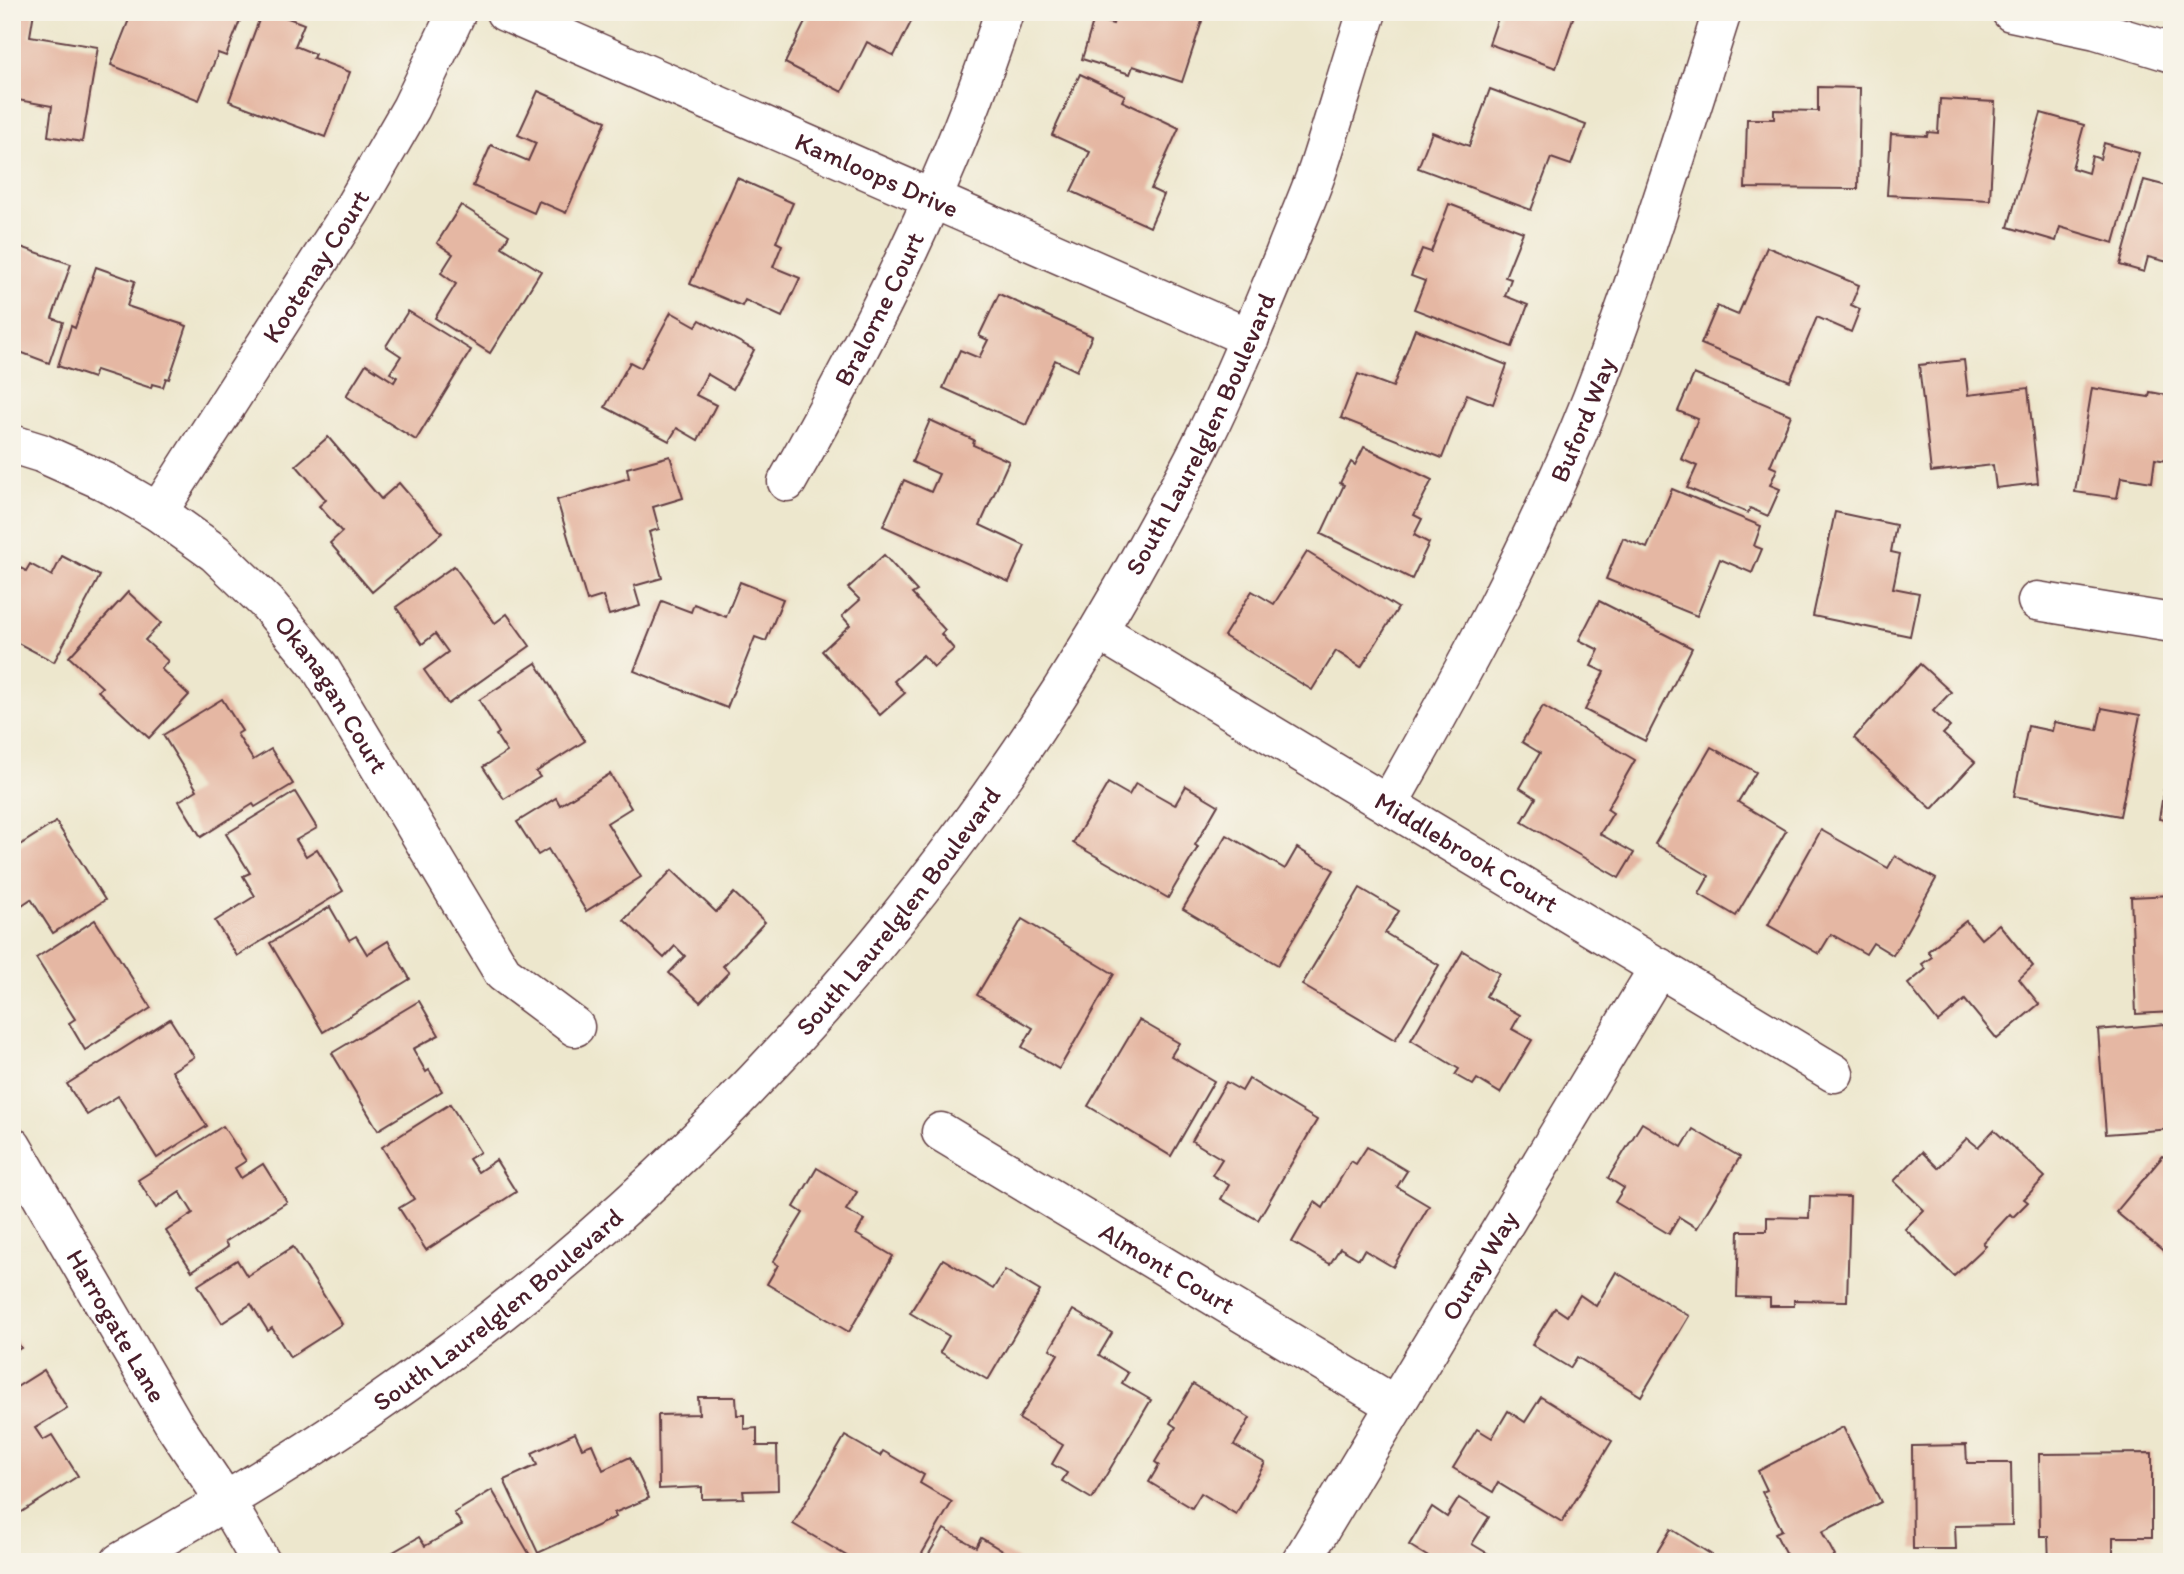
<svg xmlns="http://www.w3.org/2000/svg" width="2184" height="1574" viewBox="0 0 2184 1574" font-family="Itim,sans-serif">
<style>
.building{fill:#e5b7a3}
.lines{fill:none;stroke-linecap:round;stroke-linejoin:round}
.street-casing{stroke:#623d43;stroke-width:41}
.secondary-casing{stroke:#623d43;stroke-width:41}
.street{stroke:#fff;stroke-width:38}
.secondary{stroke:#fff;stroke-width:38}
.labels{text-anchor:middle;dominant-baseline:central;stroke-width:7;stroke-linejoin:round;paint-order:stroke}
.street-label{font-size:26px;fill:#4a1f2b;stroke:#f7f3e8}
</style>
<rect width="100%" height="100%" fill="#f7f3e8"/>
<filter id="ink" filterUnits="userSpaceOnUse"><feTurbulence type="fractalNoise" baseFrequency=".0143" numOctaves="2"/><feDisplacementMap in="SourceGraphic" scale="14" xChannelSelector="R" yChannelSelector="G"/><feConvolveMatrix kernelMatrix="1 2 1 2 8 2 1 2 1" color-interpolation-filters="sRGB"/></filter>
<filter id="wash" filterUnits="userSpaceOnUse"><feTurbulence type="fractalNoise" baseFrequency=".00686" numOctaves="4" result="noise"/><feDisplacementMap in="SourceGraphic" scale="28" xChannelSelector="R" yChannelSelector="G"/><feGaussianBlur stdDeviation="1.57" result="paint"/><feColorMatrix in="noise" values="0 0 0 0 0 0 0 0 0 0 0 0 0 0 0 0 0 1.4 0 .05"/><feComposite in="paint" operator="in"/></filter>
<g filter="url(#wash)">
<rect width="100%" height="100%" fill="#ede7cd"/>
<g id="blocks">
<!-- building -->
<g class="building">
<polygon points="12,12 34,12 30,36 98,47 82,142 48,136 52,106 12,99"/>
<polygon points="132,12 153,12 168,19 171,12 179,12 189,16 191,12 243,13 226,56 218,53 199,100 111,65"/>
<polygon points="262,12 272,12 304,24 295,46 315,54 313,58 350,72 325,137 229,101"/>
<polygon points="810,12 916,12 894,56 867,42 842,92 785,63"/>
<polygon points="1116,12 1205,12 1182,82 1133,66 1130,74 1082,59 1094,19 1113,24"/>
<polygon points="1500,12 1575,12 1556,68 1489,44"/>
<polygon points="1080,74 1125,95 1122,101 1179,128 1151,189 1164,195 1150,227 1071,191 1090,152 1052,135"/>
<polygon points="1818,87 1860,88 1858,189 1745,188 1747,119 1774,119 1774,110 1818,111"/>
<polygon points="1490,89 1586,125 1571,165 1551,158 1531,210 1418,168 1432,132 1469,146"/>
<polygon points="538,91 606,121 566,213 539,201 534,213 473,186 491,145 528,161 536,143 518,135"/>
<polygon points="1940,99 1995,102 1990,200 1887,195 1891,134 1927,136 1928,132 1938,133"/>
<polygon points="2041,113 2084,125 2072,168 2088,173 2092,156 2100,159 2104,143 2139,153 2114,243 2060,227 2056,241 2008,227"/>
<polygon points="737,178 793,203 776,242 782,245 773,267 800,278 782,317 745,300 742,306 690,284"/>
<polygon points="2144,180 2167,186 2169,180 2172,181 2172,263 2148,257 2144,272 2120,265"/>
<polygon points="1449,204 1523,232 1505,277 1511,279 1505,296 1528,305 1512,347 1414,309 1425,281 1411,276 1422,249 1431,252"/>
<polygon points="461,205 509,235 502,247 541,271 490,353 435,318 456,284 441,273 453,254 437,243"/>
<polygon points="12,244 71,264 52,318 63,322 49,363 12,349 12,339 19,317 12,315"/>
<polygon points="1767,247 1859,285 1851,305 1860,309 1851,332 1817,317 1790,381 1701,344 1717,306 1738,315"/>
<polygon points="96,267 135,281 127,306 187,326 169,379 166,378 163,387 152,384 151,388 96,370 93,378 58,366 71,326 75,328"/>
<polygon points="999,294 1092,336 1077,371 1055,360 1026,425 943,388 960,350 979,358 988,340 979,336"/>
<polygon points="408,311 471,350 416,440 346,396 366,364 394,382 397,377 390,373 401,356 386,346"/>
<polygon points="671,312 696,326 700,320 754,350 733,389 707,374 696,395 716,405 698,440 677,428 669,441 605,407 630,362 641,368"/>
<polygon points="1415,329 1507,365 1493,404 1467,394 1442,458 1341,418 1358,374 1393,387"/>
<polygon points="1964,360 1968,395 2028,388 2038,483 1996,488 1993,465 1931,472 1919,365"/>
<polygon points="1694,374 1791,415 1770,466 1777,469 1770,485 1780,489 1768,516 1750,508 1748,513 1687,488 1697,466 1681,459 1698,419 1678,411"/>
<polygon points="2092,388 2149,397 2150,392 2172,396 2172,462 2155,459 2152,482 2121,477 2117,498 2075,492"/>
<polygon points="930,420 974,440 973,445 1009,461 980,525 1025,546 1009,582 883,526 904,480 931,492 939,474 912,462"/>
<polygon points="328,437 381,499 399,483 442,533 372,592 330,543 342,532 319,506 326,500 296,465"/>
<polygon points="1364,447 1432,480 1414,515 1422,519 1414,535 1429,543 1412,579 1321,534 1344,485 1340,483 1351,462 1355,465"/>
<polygon points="670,456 683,498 653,507 659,529 649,532 662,578 634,586 640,606 609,615 603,596 587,601 557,500 629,478 627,468"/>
<polygon points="1672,489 1761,526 1754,546 1762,549 1752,573 1720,559 1697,616 1606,579 1623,538 1647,548"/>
<polygon points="1835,512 1896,525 1891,552 1900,554 1893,588 1919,593 1910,636 1813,616"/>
<polygon points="1307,552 1398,608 1361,667 1336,651 1312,690 1224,636 1252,591 1274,604"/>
<polygon points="884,555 917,591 912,594 945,630 941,634 954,649 934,667 923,655 894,681 905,693 880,715 822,651 850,625 842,616 860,600 848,588"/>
<polygon points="62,556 100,576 54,662 12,640 12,563 26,571 30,564 52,576"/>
<polygon points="454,566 495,623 507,614 530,646 448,704 424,670 448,652 435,634 422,644 396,607"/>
<polygon points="740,582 783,599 766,641 755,637 727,708 634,671 662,601 691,612 694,604 726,617"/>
<polygon points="128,592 161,623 145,640 168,661 161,669 189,695 149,738 98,691 102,687 69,657"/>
<polygon points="1599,601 1692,648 1645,741 1585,710 1604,672 1591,666 1599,650 1579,640"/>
<polygon points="536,663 585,741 536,772 540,777 504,799 483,767 507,752 496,735 499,733 479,700"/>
<polygon points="1920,664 1951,692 1933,711 1950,727 1943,734 1975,762 1932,809 1854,738"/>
<polygon points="222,699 242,731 237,734 253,760 271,749 293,784 255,807 253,804 201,837 179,801 197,790 163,735"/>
<polygon points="1543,706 1635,760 1607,809 1613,813 1600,834 1634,853 1619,878 1522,822 1536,798 1520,788 1540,753 1522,742"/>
<polygon points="2102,708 2140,715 2120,816 2014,796 2028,726 2052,731 2054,722 2097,730"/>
<polygon points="1711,747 1756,772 1738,802 1786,831 1736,916 1699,894 1709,876 1655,844"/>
<polygon points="2170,752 2172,752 2172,821 2159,819"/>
<polygon points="610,774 631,808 607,823 641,877 586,911 548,849 538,855 517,822 556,798 560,805"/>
<polygon points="1108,783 1129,795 1136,783 1175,805 1186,786 1218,805 1195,845 1198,847 1168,898 1073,843"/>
<polygon points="295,792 317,828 296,840 306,856 317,849 343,891 237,956 215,921 255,896 243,876 250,873 226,834"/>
<polygon points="56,822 105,900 53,933 31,899 19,907 12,898 12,850"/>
<polygon points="1821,830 1888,868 1895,856 1936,879 1893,955 1873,943 1866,954 1831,934 1819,954 1768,925"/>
<polygon points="1227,835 1285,869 1297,848 1334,870 1278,965 1183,909"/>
<polygon points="672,870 716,912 734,893 765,922 723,966 729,972 700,1002 669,973 685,956 675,946 664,958 624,920"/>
<polygon points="1360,888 1399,911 1385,933 1439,965 1395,1040 1302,985"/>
<polygon points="2172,895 2172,1012 2136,1014 2131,897"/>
<polygon points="330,907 349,940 356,936 367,954 388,941 410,979 323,1032 270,943"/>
<polygon points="1022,919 1114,974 1059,1069 1022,1047 1033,1028 977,995"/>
<polygon points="95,920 151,1008 85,1050 69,1023 75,1019 36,958"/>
<polygon points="1966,921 1981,939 1999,924 2033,966 2019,979 2039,1004 1997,1039 1965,1000 1938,1022 1908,984 1926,969 1922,964 1932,957 1928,951"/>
<polygon points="1463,951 1499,973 1486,996 1520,1015 1512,1029 1532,1040 1500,1093 1477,1079 1473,1085 1455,1075 1459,1069 1411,1040"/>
<polygon points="419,1001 439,1035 413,1049 426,1072 429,1070 442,1091 378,1130 332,1053"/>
<polygon points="170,1019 194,1057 172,1071 207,1126 157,1158 118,1096 87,1115 67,1084"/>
<polygon points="1139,1020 1179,1043 1171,1056 1214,1081 1171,1156 1088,1106"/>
<polygon points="2165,1024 2169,1067 2172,1067 2172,1129 2106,1134 2098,1030"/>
<polygon points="1249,1079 1317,1120 1258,1220 1221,1199 1229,1185 1212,1175 1222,1159 1192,1141 1226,1082 1242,1091"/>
<polygon points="450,1104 480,1152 469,1159 478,1172 496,1160 516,1192 426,1250 399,1208 414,1199 382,1147"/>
<polygon points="1642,1123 1682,1147 1693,1129 1740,1157 1697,1228 1679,1217 1669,1234 1615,1202 1624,1188 1608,1178"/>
<polygon points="223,1126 246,1161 235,1168 241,1178 263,1164 287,1202 225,1242 228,1247 192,1271 166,1231 193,1213 180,1192 156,1208 138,1180"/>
<polygon points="1994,1130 2045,1177 2024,1199 2028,1202 2013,1217 2010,1214 1983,1243 1986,1246 1954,1276 1905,1229 1924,1210 1894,1181 1922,1152 1938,1168 1967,1138 1978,1147"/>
<polygon points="1367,1147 1407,1171 1397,1187 1429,1206 1393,1267 1364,1250 1359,1259 1340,1248 1330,1264 1292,1242 1315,1202 1323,1208 1351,1161 1356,1164"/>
<polygon points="2163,1156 2172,1163 2172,1258 2116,1212"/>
<polygon points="817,1168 857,1192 846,1210 864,1220 856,1234 893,1256 849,1332 767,1284 778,1265 773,1262 803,1213 794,1207"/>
<polygon points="1810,1196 1850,1197 1847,1301 1794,1300 1794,1306 1770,1306 1770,1298 1737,1297 1739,1231 1767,1231 1767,1217 1809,1218"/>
<polygon points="293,1247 342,1324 290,1357 272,1328 268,1331 251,1304 222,1323 198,1285 237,1260 247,1276"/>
<polygon points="943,1259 993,1289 1005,1270 1040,1291 988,1380 940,1352 949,1336 910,1313"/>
<polygon points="1616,1272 1689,1316 1641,1396 1577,1357 1570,1368 1532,1345 1555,1308 1567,1316 1580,1295 1596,1306"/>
<polygon points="1073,1310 1112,1333 1099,1355 1128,1373 1122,1383 1151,1400 1092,1499 1062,1481 1067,1473 1052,1464 1063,1445 1019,1419 1058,1354 1050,1349"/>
<polygon points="12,1334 21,1348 12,1353"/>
<polygon points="44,1370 67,1408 35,1428 43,1440 52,1435 78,1476 17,1515 12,1508 12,1390"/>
<polygon points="1193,1384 1250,1418 1234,1445 1265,1463 1236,1514 1201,1493 1192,1508 1149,1482 1159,1465 1155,1462 1176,1427 1170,1423"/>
<polygon points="698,1397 736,1397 737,1415 744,1415 744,1429 757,1428 757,1446 777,1446 778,1490 743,1491 744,1498 702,1499 702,1487 659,1489 658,1415 699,1414"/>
<polygon points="1541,1397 1612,1441 1562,1522 1498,1483 1493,1492 1453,1468 1477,1429 1492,1438 1508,1411 1525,1422"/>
<polygon points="1843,1427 1881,1502 1822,1532 1835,1556 1824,1562 1790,1562 1775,1533 1782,1530 1762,1492 1767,1490 1758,1471"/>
<polygon points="575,1433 582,1448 592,1444 603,1470 630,1457 649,1498 614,1513 616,1517 538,1553 504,1480 537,1465 532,1453"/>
<polygon points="845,1436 880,1456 883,1451 924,1475 920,1483 952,1502 917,1562 857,1562 793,1524"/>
<polygon points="1966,1445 1967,1463 2011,1463 2012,1525 1955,1526 1956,1549 1913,1549 1912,1446"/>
<polygon points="2152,1453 2152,1537 2113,1537 2113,1562 2049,1562 2048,1536 2040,1536 2039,1454"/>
<polygon points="492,1490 534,1562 376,1562 419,1537 425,1546 462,1525 454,1513"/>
<polygon points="1459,1498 1489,1517 1472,1544 1502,1562 1428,1562 1430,1558 1409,1545 1432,1507 1447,1517"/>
<polygon points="944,1529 976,1547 981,1538 1021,1562 924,1562"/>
<polygon points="1671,1529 1723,1562 1651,1562"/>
</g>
</g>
</g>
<g filter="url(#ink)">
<use href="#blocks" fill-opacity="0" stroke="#623d43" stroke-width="2"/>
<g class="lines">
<!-- street casing -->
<g class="street-casing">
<g id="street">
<path id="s1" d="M 505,12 L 1250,338"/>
<polyline points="2011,12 2096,30 2172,53"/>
<path id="s2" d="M 12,444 L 41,453 L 106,482 L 158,512 L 215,553 L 267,603 L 319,666 L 503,973 L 575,1027"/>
<path id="s3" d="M 787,482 C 872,331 951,178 1004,12"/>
<path id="s4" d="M 158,512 L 352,210 L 411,108 L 457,12"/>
<polyline points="2037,601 2172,623"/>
<path id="s5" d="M 1099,631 L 1834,1073"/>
<path id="s6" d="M 1388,805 C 1463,673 1536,540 1592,398 C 1641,271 1681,142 1722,12"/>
<path id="s7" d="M 941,1132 L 1395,1405"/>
<path id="s8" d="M 12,1146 L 175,1426 L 226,1502"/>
<path id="s9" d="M 1301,1562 L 1659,967"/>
</g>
</g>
<!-- secondary casing -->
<g class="secondary-casing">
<g id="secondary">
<polyline points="226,1502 261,1562"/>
<path id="s10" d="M 120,1562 C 207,1513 292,1463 374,1406 C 704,1179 975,868 1163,516 C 1178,488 1193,462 1206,434 C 1235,375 1259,315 1284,255 C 1295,226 1308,198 1318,169 C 1335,117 1350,64 1367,12"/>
</g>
</g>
<!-- street -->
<use href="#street" class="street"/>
<!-- secondary -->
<use href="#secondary" class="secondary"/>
</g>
</g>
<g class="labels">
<!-- street labels -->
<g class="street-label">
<text stroke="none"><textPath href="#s1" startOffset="406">Kamloops Drive</textPath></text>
<text stroke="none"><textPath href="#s4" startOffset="292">Kootenay Court</textPath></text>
<text stroke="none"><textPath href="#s3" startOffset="196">Bralorne Court</textPath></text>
<text stroke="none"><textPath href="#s6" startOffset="432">Buford Way</textPath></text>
<text stroke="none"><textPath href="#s10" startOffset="1589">South Laurelglen Boulevard</textPath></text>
<text stroke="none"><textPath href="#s2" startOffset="416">Okanagan Court</textPath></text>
<text stroke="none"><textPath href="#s5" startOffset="429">Middlebrook Court</textPath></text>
<text stroke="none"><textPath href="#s10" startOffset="1022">South Laurelglen Boulevard</textPath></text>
<text stroke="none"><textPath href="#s9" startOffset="346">Ouray Way</textPath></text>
<text stroke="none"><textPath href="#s7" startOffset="264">Almont Court</textPath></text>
<text stroke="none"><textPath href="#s10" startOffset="455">South Laurelglen Boulevard</textPath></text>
<text stroke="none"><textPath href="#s8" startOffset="208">Harrogate Lane</textPath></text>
</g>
</g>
<!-- margin -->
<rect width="2184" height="1574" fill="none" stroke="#f7f3e8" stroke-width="42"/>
</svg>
